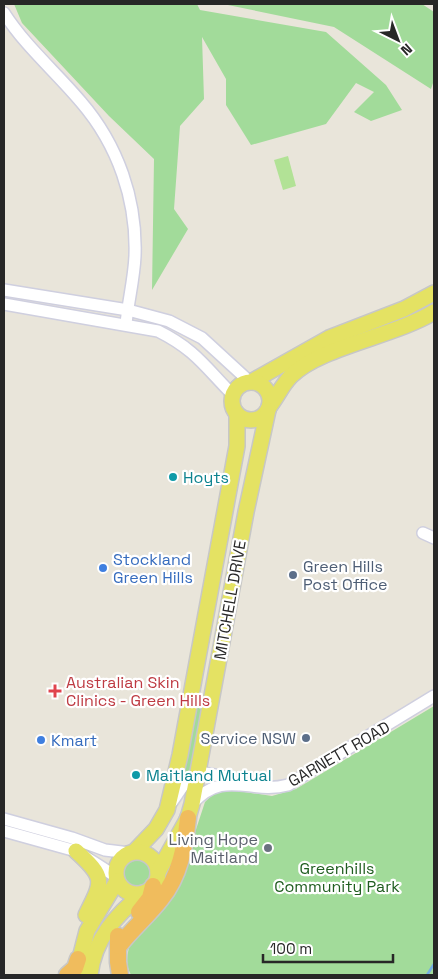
<svg xmlns="http://www.w3.org/2000/svg" width="438" height="979" viewBox="0 0 438 979" font-family="'Space Grotesk',sans-serif">
<style>
.green{fill:#a2db9a}
.pitch{fill:#b2e296}
.lines{fill:none;stroke-linecap:round;stroke-linejoin:round}
.stream{stroke:#74aee3;stroke-width:2.5}
.minor-casing{stroke:#cfcfdf;stroke-width:14}
.major-casing{stroke:#c7c7c7;stroke-width:18}
.highway-casing{stroke:#c7c7c7;stroke-width:19}
.minor{stroke:#fff;stroke-width:11}
.major{stroke:#e4e263;stroke-width:15}
.highway{stroke:#f0bc5d;stroke-width:16}
.culture-dot{fill:#0f9aa8;stroke:#fff;stroke-width:2}
.shop-dot{fill:#3f7fe0;stroke:#fff;stroke-width:2}
.service-dot{fill:#5c6f8a;stroke:#fff;stroke-width:2}
.health-dot{fill:#e0444e;stroke:#fff;stroke-width:2}
.worship-dot{fill:#6b7280;stroke:#fff;stroke-width:2}
.labels{text-anchor:middle;dominant-baseline:central;stroke-width:4.5;stroke-linejoin:round;paint-order:stroke}
.culture-label{font-size:16px;fill:#0d838f;stroke:#fff;text-anchor:start}
.shop-label{font-size:16px;fill:#366cbe;stroke:#fff;text-anchor:start}
.service-label{font-size:16px;fill:#4e5e75;stroke:#fff;text-anchor:start}
.street-label{font-size:16px;fill:#272727;stroke:#fff}
.health-label{font-size:16px;fill:#be3a42;stroke:#fff;text-anchor:start}
.worship-label{font-size:16px;fill:#5b616d;stroke:#fff;text-anchor:end}
.park-label{font-size:16px;fill:#1f5d1f;stroke:#fff}
</style>
<rect width="100%" height="100%" fill="#e9e5da"/>
<!-- green -->
<g class="green">
<polygon points="14,4 197,4 200,10 326,32 386,85 402,110 371,121 354,112 374,92 356,83 326,124 251,145 226,105 226,79 202,37 204,99 180,126 174,209 188,229 152,290 154,159 109,116 22,23"/>
<polygon points="223,4 422,4 434,12 434,80 431,89 334,27"/>
<polygon points="193,705 206,707 194,770 181,781"/>
<path d="M 434,706 L 434,975 L 131,975 C 125,964 127,953 131,941 L 182,872 L 205,802 L 216,791 L 231,790 L 272,796 L 296,789 Z"/>
<circle cx="137" cy="873" r="15"/>
</g>
<!-- pitch -->
<polygon class="pitch" points="288,156 296,186 283,190 274,160"/>
<g class="lines">
<!-- stream -->
<polyline class="stream" points="427,975 434,964"/>
<!-- minor casing -->
<g class="minor-casing">
<g id="minor">
<path d="M 4,13 C 26,47 55,71 81,102 C 118,145 137,200 135,256 C 134,279 128,302 126,324"/>
<polyline points="4,290 128,310 169,321 202,338 250,382"/>
<path d="M 4,304 L 158,331 C 196,350 205,367 233,395"/>
<polyline points="423,533 434,538"/>
<polyline points="172,802 187,780 200,772 225,777 236,784"/>
<path d="M 192,804 C 224,768 250,795 288,785 L 434,696"/>
<polyline points="4,819 72,838 105,850 130,853"/>
<polyline points="4,831 76,851 115,876"/>
</g>
</g>
<!-- major casing -->
<g class="major-casing">
<g id="major">
<polyline points="251,382 329,338 404,309 434,293"/>
<circle cx="251" cy="401" r="19"/>
<path d="M 269,407 C 277,397 282,385 291,376 C 320,347 395,336 434,312"/>
<path d="M 76,851 C 106,878 103,881 86,915"/>
<polyline points="135,851 156,829 167,810 180,755 237,446 237,414"/>
<circle cx="137" cy="873" r="21"/>
<polyline points="158,872 188,818 192,804 246,512 268,410"/>
<polyline points="77,970 87,931 117,881"/>
<path d="M 90,975 C 94,939 116,915 143,893"/>
</g>
</g>
<!-- highway casing -->
<g class="highway-casing">
<g id="highway">
<polyline points="139,912 150,898 153,886"/>
<polyline points="118,936 118,962 120,975"/>
<path d="M 119,946 C 132,929 148,916 161,899 C 180,876 185,846 188,818"/>
<polyline points="67,975 75,968 78,959"/>
</g>
</g>
<!-- minor -->
<use href="#minor" class="minor"/>
<!-- major -->
<use href="#major" class="major"/>
<!-- highway -->
<use href="#highway" class="highway"/>
</g>
<!-- markers -->
<g class="culture-dot">
<circle cx="173" cy="477" r="5"/>
<circle cx="136" cy="775" r="5"/>
</g>
<g class="shop-dot">
<circle cx="103" cy="568" r="5"/>
<circle cx="41" cy="740" r="5"/>
</g>
<g class="service-dot">
<circle cx="293" cy="575" r="5"/>
<circle cx="306" cy="738" r="5"/>
</g>
<path class="health-dot" d="M52.5 683.5h5v5h5v5h-5v5h-5v-5h-5v-5h5z"/>
<circle class="worship-dot" cx="268" cy="848" r="5"/>
<g class="labels">
<!-- culture labels -->
<g class="culture-label">
<text x="183" y="477">Hoyts</text>
<text x="146" y="775">Maitland Mutual</text>
</g>
<!-- shop labels -->
<g class="shop-label">
<text x="113" y="559">Stockland<tspan x="113" dy="18">Green Hills</tspan></text>
<text x="51" y="740">Kmart</text>
</g>
<!-- service labels -->
<g class="service-label">
<text x="303" y="566">Green Hills<tspan x="303" dy="18">Post Office</tspan></text>
<text x="296" y="738" text-anchor="end">Service NSW</text>
</g>
<!-- street labels -->
<g class="street-label">
<text transform="translate(230 600) rotate(-80)">MITCHELL DRIVE</text>
<text transform="translate(339 754) rotate(-30)">GARNETT ROAD</text>
</g>
<!-- health labels -->
<g class="health-label">
<text x="66" y="682">Australian Skin<tspan x="66" dy="18">Clinics - Green Hills</tspan></text>
</g>
<!-- worship labels -->
<g class="worship-label">
<text x="258" y="839">Living Hope<tspan x="258" dy="18">Maitland</tspan></text>
</g>
<!-- park labels -->
<g class="park-label">
<text x="337" y="868">Greenhills<tspan x="337" dy="18">Community Park</tspan></text>
</g>
</g>
<!-- border -->
<rect width="438" height="979" fill="none" stroke="#272727" stroke-width="10"/>
<!-- north arrow -->
<g transform="translate(398 40) rotate(138)" stroke="#ffffff" stroke-width="4" paint-order="stroke">
<path d="M0-4L9 19L0 12L-9 19Z" fill="#272727"/>
<text y="-8" font-size="14" font-weight="bold" text-anchor="middle" fill="#272727">N</text>
</g>
<!-- scale -->
<path d="M263 954v8h130v-8" fill="none" stroke="#272727" stroke-width="2.5"/>
<text x="270" y="954" font-size="15" fill="#272727" stroke="#ffffff" stroke-width="4" paint-order="stroke">100 m</text>
</svg>
